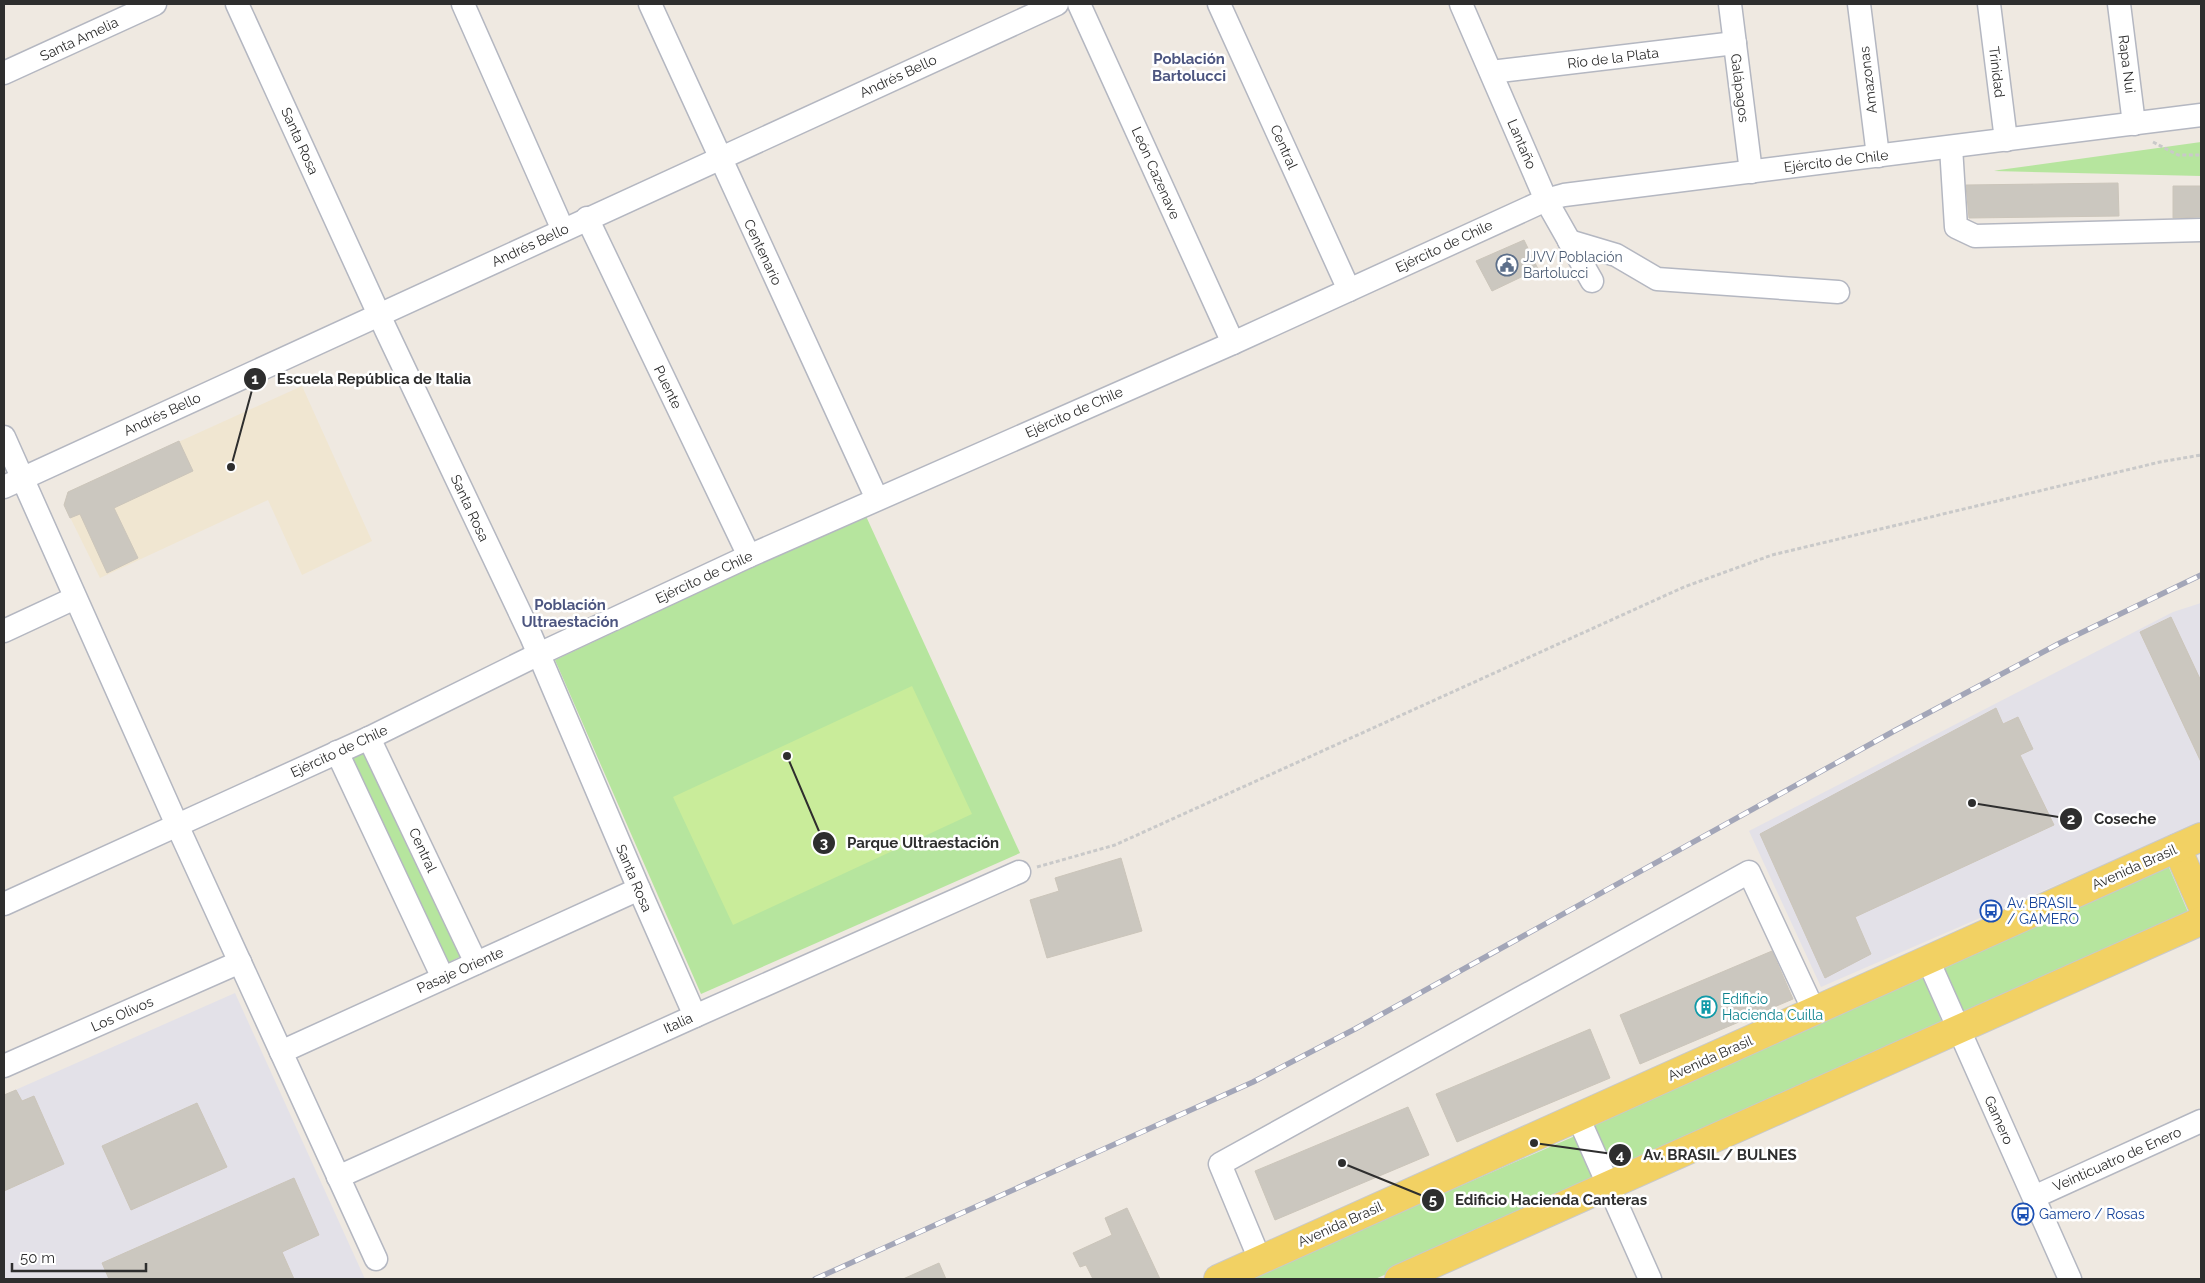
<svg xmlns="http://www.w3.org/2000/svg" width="2205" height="1283" viewBox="0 0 2205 1283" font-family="Raleway,sans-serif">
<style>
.industrial{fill:#e3e1e8}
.education{fill:#f0e6d1}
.green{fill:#b6e59e}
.pitch{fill:#c9ec9a}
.building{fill:#cbc7bf;stroke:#cbc5ba}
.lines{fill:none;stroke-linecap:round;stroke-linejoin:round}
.minor-casing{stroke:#b4b7c1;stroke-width:25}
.major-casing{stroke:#c9c9c9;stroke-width:30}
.path{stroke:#c9c9c9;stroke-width:3;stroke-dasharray:4 2.5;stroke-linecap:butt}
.minor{stroke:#fff;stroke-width:22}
.major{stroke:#f2d163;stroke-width:28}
.rail-casing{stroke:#a3a6b8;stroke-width:5.5}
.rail{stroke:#fff;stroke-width:4;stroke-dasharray:11;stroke-linecap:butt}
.labels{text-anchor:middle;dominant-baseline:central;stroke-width:5;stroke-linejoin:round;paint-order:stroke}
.street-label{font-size:14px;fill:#2e2e2e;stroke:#fff}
.service-label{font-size:14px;fill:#4e5e75;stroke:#fff;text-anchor:start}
.transit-label{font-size:14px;fill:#164399;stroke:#fff;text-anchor:start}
.culture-label{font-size:14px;fill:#0d838f;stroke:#fff;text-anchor:start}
.neighbourhood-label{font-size:15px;font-weight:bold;fill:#4d5680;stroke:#fff}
.leader{fill:none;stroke:#2e2e2e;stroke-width:2}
.callout-dot{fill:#2e2e2e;stroke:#fff;stroke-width:2}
.mark-label{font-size:15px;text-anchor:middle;font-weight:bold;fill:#fff}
.callout-label{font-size:15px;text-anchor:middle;font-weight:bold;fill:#2e2e2e;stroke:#fff;stroke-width:5;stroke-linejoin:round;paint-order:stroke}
</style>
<rect width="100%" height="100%" fill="#efe9e1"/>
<!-- industrial -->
<g class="industrial">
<polygon points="2201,603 2201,822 1821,987 1749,831 2173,612"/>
<polygon points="235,993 365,1279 4,1279 4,1095"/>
</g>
<!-- education -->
<polygon class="education" points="302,386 372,541 302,575 268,500 100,578 64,505 68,492"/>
<!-- green -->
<g class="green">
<polygon points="2201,142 2201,176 1994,171 1999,170"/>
<polygon points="865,514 1020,853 701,994 555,660"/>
<polygon points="370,749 468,953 445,964 348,759"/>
<polygon points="2167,863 2188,912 1963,1018 1938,964"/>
<polygon points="1921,971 1944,1027 1611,1177 1586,1123"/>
<polygon points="1575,1136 1597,1184 1375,1279 1247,1279"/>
</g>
<!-- pitch -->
<polygon class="pitch" points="912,686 972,814 733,925 673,797"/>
<!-- building -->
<g class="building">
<polygon points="2118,183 2119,216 1969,218 1966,185"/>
<polygon points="2173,186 2201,186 2201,217 2173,218"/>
<polygon points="1524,240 1538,269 1492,291 1476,261"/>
<polygon points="179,441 193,471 114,508 138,558 107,573 80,514 70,518 64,505 68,492"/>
<polygon points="2171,617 2201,681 2201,762 2140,632"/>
<polygon points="1996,708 2003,724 2018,717 2033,749 2020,755 2054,825 1855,917 1871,954 1825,978 1760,834"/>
<polygon points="1121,858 1142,931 1047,958 1030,900 1059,891 1055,878"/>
<polygon points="1772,951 1793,999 1640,1064 1620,1015"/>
<polygon points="1590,1029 1610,1078 1457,1142 1436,1094"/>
<polygon points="16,1090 22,1101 34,1096 64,1164 4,1191 4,1095"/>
<polygon points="197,1103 227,1167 131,1210 102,1146"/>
<polygon points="1408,1107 1429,1155 1275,1220 1255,1171"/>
<polygon points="294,1178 319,1235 282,1252 294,1279 109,1279 102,1263"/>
<polygon points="1127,1208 1160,1279 1093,1279 1086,1265 1080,1267 1073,1253 1112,1235 1105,1218"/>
<polygon points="939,1263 946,1279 903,1279"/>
</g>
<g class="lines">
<!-- minor casing -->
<g class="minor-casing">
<g id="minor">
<polyline points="237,4 386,330 531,636 639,889 695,1016"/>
<polyline points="463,4 563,230"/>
<polyline points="650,4 877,499"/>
<polyline points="1079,4 1233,343"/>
<polyline points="1219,4 1349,290"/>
<polyline points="1461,4 1546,200 1592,281"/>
<polyline points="1730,4 1751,172"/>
<polyline points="1859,4 1878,156"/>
<polyline points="1989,4 2006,140"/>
<polyline points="2119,4 2134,124"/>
<polyline points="1491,72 1735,43"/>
<polyline points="4,73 155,4"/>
<polyline points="1951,147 1956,227 1975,236 2201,230"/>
<polyline points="587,218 749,556"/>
<polyline points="1569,241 1616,255 1657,279 1838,292"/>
<polyline points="4,437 177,825 376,1259"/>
<polyline points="4,487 1057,4"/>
<polyline points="4,631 75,598"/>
<polyline points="369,738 476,963"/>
<polyline points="337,752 443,978"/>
<polyline points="4,904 369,738 539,654 749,556 1233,343 1546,200 1564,195 2201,115"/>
<polyline points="1928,960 2070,1279"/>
<polyline points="281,1052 639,889"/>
<polyline points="4,1066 240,962"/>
<polyline points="1578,1117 1650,1279"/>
<polyline points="338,1177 695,1016 1019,872"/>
<polyline points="2034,1197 2201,1121"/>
<polyline points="1260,1260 1220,1164 1749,872 1814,1011"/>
</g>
</g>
<!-- major casing -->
<g class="major-casing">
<g id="major">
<polyline points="2177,848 2201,903"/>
<polyline points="1218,1279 2201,837"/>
<polyline points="1399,1279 2201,921"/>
</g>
</g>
<!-- path -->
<g class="path">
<polyline points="2153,142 2178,155 2201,155"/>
<polyline points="1037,867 1115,845 1684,587 1772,555 2160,462 2201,455"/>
</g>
<!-- minor -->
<use href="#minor" class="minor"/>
<!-- major -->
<use href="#major" class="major"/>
<!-- rail casing -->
<g class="rail-casing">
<polyline id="rail" points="815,1279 1253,1082 1355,1029 1896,730 2060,643 2201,575"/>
</g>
<!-- rail -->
<use href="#rail" class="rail"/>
</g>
<!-- icons -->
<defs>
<g id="civic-ring" transform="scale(1.125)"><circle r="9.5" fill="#fff" stroke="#5c6f8a" stroke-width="1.5"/><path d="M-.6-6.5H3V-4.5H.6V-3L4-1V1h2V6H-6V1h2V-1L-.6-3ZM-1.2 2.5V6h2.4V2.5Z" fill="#5c6f8a"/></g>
<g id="bus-ring" transform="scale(1.125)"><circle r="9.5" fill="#fff" stroke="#1a4fb4" stroke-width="1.5"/><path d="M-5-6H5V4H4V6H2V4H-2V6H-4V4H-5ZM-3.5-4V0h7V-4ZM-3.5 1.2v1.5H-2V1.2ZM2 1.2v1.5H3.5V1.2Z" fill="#1a4fb4"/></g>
<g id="building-ring" transform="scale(1.125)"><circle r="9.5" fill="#fff" stroke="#0f9aa8" stroke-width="1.5"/><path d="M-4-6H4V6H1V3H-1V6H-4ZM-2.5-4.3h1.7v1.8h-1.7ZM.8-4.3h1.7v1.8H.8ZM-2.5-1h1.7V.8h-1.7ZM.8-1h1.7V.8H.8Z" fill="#0f9aa8"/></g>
</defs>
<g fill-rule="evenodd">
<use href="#civic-ring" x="1507" y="265"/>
<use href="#bus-ring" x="1991" y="911"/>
<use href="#building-ring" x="1706" y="1007"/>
<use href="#bus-ring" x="2023" y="1214"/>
</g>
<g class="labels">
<!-- street labels -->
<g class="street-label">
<text transform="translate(79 39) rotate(-25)">Santa Amelia</text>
<text transform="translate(1613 58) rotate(-7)">Río de la Plata</text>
<text transform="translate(2127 64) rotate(83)">Rapa Nui</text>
<text transform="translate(1997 72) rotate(83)">Trinidad</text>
<text transform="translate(898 76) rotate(-25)">Andrés Bello</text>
<text transform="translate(1868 80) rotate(-97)">Amazonas</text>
<text transform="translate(1740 88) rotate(83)">Galápagos</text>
<text transform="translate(300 141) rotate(66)">Santa Rosa</text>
<text transform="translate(1522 144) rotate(67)">Lantaño</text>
<text transform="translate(1284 147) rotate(66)">Central</text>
<text transform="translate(1836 161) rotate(-7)">Ejército de Chile</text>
<text transform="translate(1156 173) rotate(66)">León Cazenave</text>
<text transform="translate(530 245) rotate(-25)">Andrés Bello</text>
<text transform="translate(1444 246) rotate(-25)">Ejército de Chile</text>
<text transform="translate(763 252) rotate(65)">Centenario</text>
<text transform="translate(668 387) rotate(64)">Puente</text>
<text transform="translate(1074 412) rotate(-24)">Ejército de Chile</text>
<text transform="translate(162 414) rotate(-25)">Andrés Bello</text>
<text transform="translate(470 508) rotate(65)">Santa Rosa</text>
<text transform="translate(704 577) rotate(-25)">Ejército de Chile</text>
<text transform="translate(339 751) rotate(-25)">Ejército de Chile</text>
<text transform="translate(423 850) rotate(65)">Central</text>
<text transform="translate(2134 867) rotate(-24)">Avenida Brasil</text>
<text transform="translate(634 878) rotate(67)">Santa Rosa</text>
<text transform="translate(460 970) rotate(-24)">Pasaje Oriente</text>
<text transform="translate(122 1014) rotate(-24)">Los Olivos</text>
<text transform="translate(678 1023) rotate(-24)">Italia</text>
<text transform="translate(1710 1058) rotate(-24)">Avenida Brasil</text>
<text transform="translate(1999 1120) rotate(66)">Gamero</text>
<text transform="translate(2117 1159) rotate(-24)">Veinticuatro de Enero</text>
<text transform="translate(1340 1224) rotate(-24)">Avenida Brasil</text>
</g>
<!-- service labels -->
<g class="service-label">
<text x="1523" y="257">JJVV Población<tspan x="1523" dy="16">Bartolucci</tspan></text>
</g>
<!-- transit labels -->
<g class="transit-label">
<text x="2007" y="903">Av. BRASIL<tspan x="2007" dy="16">/ GAMERO</tspan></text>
<text x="2039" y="1214">Gamero / Rosas</text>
</g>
<!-- culture labels -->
<g class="culture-label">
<text x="1722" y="999">Edificio<tspan x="1722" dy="16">Hacienda Cuilla</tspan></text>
</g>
<!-- neighbourhood labels -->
<g class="neighbourhood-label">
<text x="1189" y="59">Población<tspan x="1189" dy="17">Bartolucci</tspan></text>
<text x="570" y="605">Población<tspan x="570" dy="17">Ultraestación</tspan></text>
</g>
</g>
<!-- callouts -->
<path class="leader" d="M231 467L255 379M1972 803L2071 819M787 756L824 843M1534 1143L1620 1155M1342 1163L1433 1200"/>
<g class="callout-dot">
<circle cx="231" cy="467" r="5"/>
<circle cx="1972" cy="803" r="5"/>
<circle cx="787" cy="756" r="5"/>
<circle cx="1534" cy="1143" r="5"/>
<circle cx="1342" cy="1163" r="5"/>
<circle cx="255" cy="379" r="12"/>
<circle cx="2071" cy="819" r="12"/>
<circle cx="824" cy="843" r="12"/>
<circle cx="1620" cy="1155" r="12"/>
<circle cx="1433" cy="1200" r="12"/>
</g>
<g class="mark-label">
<text x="255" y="384">1</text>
<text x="2071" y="824">2</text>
<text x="824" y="848">3</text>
<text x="1620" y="1160">4</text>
<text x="1433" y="1205">5</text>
</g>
<g class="callout-label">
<text x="374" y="384">Escuela República de Italia</text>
<text x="2125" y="824">Coseche</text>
<text x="923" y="848">Parque Ultraestación</text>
<text x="1720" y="1160">Av. BRASIL / BULNES</text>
<text x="1551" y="1205">Edificio Hacienda Canteras</text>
</g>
<!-- border -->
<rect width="2205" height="1283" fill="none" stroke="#2e2e2e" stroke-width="10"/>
<!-- scale -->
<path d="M12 1263v8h134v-8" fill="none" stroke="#2e2e2e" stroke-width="2.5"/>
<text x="20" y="1263" font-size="15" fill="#2e2e2e" stroke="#ffffff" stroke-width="4" paint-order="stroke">50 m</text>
</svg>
